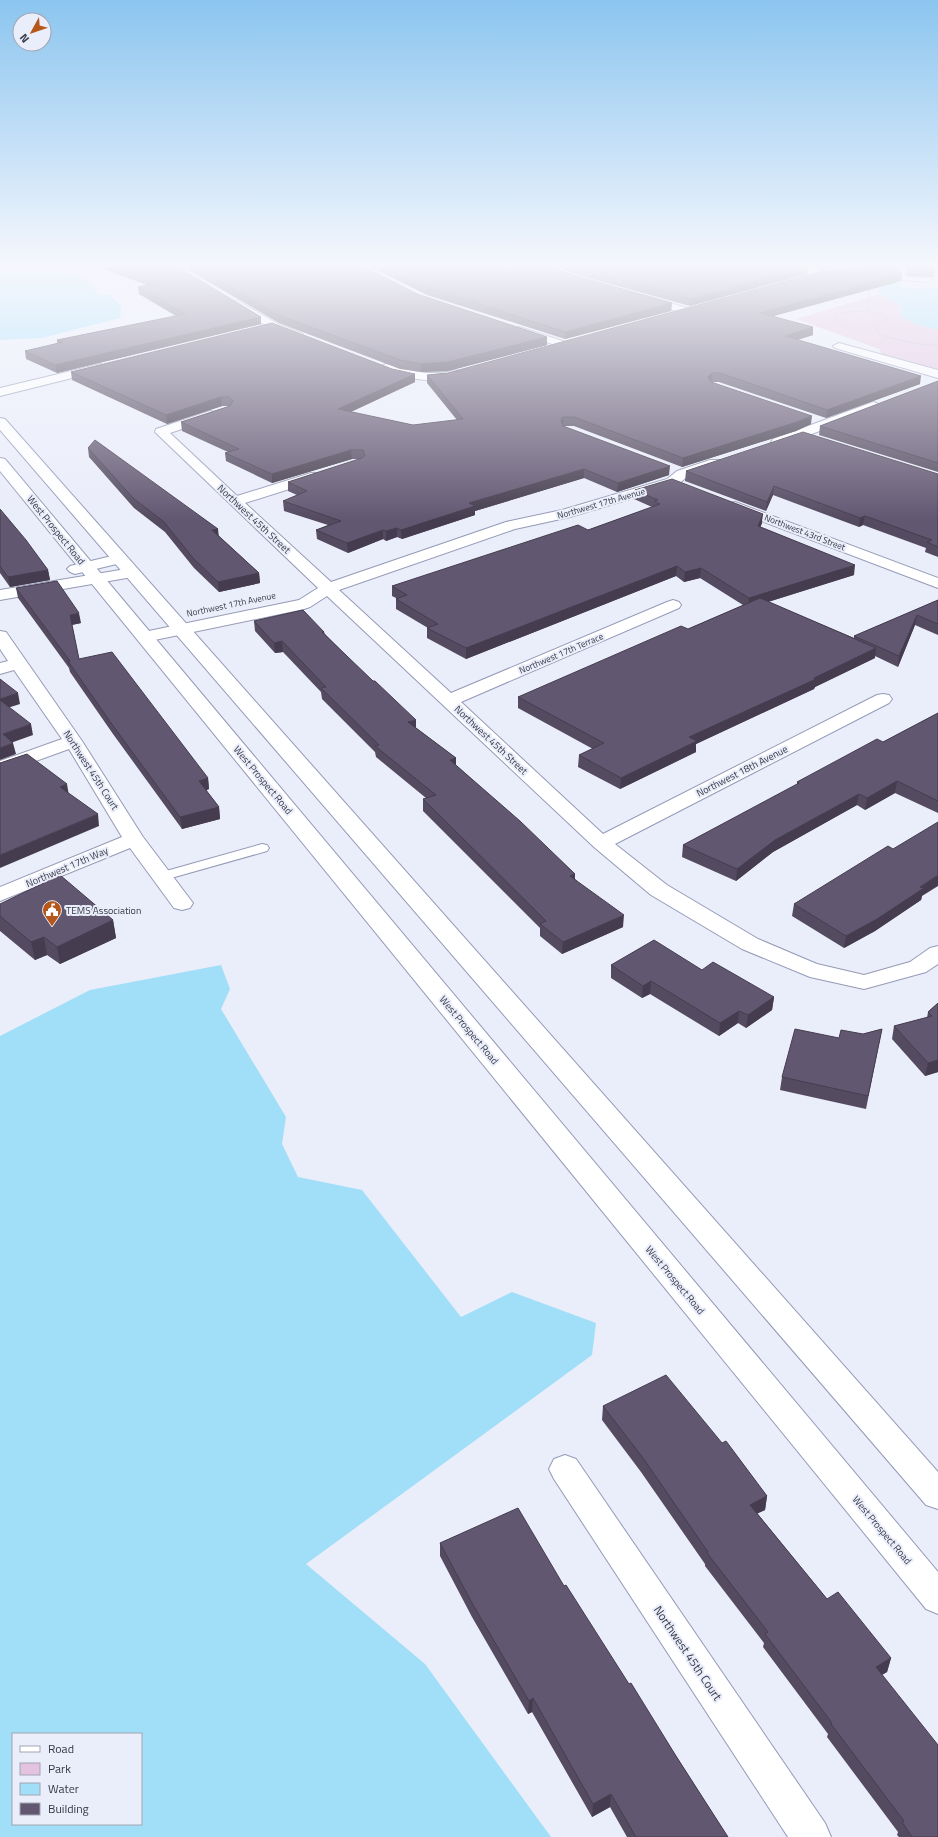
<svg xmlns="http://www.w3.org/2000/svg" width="938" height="1837" viewBox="0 0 938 1837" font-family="'Titillium Web',sans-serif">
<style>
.green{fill:#e3c3df}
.water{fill:#a1dff9;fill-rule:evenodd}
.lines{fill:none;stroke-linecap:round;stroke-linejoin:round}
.lane-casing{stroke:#959ab7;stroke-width:2}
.street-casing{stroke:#959ab7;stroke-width:2}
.secondary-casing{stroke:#959ab7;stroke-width:2}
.path{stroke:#aaadba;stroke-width:1;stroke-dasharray:1 1;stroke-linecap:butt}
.lane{fill:#fff;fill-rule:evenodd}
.street{fill:#fff;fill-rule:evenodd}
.secondary{fill:#fff;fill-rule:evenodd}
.wall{fill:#544b61}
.shaded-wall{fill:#453d4f}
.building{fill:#625771;stroke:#453d4f}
.labels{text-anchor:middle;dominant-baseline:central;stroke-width:4;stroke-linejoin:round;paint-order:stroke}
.far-street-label{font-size:9px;fill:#363845;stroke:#eaedfa}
.street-label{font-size:10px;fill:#363845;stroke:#eaedfa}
.poi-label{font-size:10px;fill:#363845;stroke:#eaedfa;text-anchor:start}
.near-street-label{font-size:12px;fill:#363845;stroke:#eaedfa}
</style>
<rect width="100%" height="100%" fill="#eaedfa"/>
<!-- green -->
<polygon class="green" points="880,294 901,305 900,313 919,325 938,330 938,369 882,354 879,349 796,319"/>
<!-- water -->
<g class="water">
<path d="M 0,263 C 29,263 61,263 87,280 C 92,283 95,290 99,295 L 110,295 L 121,306 L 120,318 L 42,338 L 0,340 Z"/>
<polygon points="891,275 901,287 922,289 938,287 938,330 919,325 901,317 901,305 879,293 879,285"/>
<path d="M 221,965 L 230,989 L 221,1009 L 286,1117 L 282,1144 L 298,1177 L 362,1190 L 461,1317 L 512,1292 L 596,1323 L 592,1355 L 306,1564 L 425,1664 L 551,1837 L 0,1837 L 0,1036 L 90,990 ZM 13,1734 L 141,1734 L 141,1824 L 13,1824 Z"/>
</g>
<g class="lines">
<!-- lane casing -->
<g class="lane-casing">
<g id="lane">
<polygon points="901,270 903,271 906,277 929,278 932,280 929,282 902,280 898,272"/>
<polygon points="262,844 267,845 269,848 267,851 164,880 159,879 157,876 159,873"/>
</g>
</g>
<!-- street casing -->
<g class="street-casing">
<g id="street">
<polygon points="782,263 796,263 824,272 825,274 820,277 816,276 784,265"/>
<polygon points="897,263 907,263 905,274 872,274 867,271 872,268 896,269"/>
<polygon points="643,295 694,310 695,312 690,315 639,300 638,298"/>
<polygon points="236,300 278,324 301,333 303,335 297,338 270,328 232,305 231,303"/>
<polygon points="519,327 569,343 571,345 565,348 515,332 513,330 515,328"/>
<polygon points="839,343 938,370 938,378 835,348 833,346"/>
<polygon points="100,364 104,366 106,368 104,370 0,396 0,388"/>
<path d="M 386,364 C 414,371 427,377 456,370 L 462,374 L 460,377 C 433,383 408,380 382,370 L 380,368 L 382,366 Z"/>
<polygon points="873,402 877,403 879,406 877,409 783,445 773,445 771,442 773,439"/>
<polygon points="210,411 214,412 216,415 214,418 170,433 237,496 311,473 321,473 323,476 321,479 245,503 331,582 506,522 562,510 667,479 677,471 710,460 720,460 722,463 720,466 687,477 677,485 570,517 515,529 339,590 451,693 667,602 673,600 679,602 681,605 679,608 461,702 603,834 877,695 883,694 889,695 892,699 889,703 615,844 667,885 758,939 817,964 864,975 910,962 930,948 938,946 938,964 926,972 864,989 810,977 742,949 651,895 594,847 327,596 310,607 304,609 145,642 139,641 137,637 139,633 299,600 318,588 155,432 156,429"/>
<polygon points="735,502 938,578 938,588 730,509 728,506 730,503"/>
<polygon points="120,554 125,556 128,559 125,562 75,574 70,572 67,569 70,566"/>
<polygon points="132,568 138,570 140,573 138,576 0,600 0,590"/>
<polygon points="0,631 6,632 82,741 143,837 193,903 190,908 182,910 174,908 130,848 0,901 0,887 122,837 69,749 0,774 0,761 62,739 14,670 0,674 0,663 8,661 0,649"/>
<polygon points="565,1455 576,1459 825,1823 831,1837 788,1837 554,1479 549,1469 554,1459"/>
</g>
</g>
<!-- secondary casing -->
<g class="secondary-casing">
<g id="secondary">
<polygon points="0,418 5,419 938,1472 938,1509 926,1505 0,430"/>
<polygon points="0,458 5,459 938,1572 938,1614 926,1609 0,471"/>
</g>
</g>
<!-- path -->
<g class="path">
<polyline points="869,290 869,311"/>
<path d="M 846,326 L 836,320 L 836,315 C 853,310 869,310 886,317 L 885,321 L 876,328 L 878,333 L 893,339"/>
<polyline points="891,338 912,343 938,346"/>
</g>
<!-- lane -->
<use href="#lane" class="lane"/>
<!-- street -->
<use href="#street" class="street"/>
<!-- secondary -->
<use href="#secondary" class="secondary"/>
</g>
<!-- wall -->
<g class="wall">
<polygon points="87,263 171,263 261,317 261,324 57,373 26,359 25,351 57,344 57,340 176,316 139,294 138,287 147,285"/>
<polygon points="176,263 356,263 417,294 547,337 547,345 448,371 421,372 400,369 279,323"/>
<polygon points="363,263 540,263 573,275 672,303 671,311 565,339 427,295"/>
<polygon points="546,263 795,263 807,274 690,306 581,276"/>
<polygon points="800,263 896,263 895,267 854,266 822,269"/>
<polygon points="908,263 933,263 935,270 934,277 907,276"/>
<polygon points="901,281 773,316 813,335 797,340 920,384 826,418 719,382 711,382 811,424 796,431 682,467 574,426 563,426 669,475 617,492 584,478 475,511 475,515 402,539 397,537 386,541 383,539 348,553 317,539 316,530 328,525 284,511 283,501 297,495 288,491 288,482 360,459 352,459 272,483 226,461 225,453 228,452 182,431 181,422 230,406 222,406 167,424 72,380 71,372 392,369 415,382 351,412 413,425 457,420 427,383 427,375 448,373"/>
<polygon points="938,381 938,472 819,435 820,426"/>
<polygon points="88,448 218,529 218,535 259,573 260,583 219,592 194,568 165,532 134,508 89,457"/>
<polygon points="686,471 938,474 938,557 925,552 926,548 863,525 859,527 773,495 766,511 685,481"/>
<polygon points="635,490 762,523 760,527 854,575 768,602 854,638 854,636 938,600 938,635 915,625 898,667 875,656 875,658 815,687 814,689 696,744 696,752 620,789 578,767 579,755 593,749 518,708 518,697 688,629 743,605 700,578 684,582 676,576 466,659 427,638 427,628 428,628 396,609 396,598 392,596 392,586 588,530 652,507 634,499"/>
<polygon points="0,509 48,570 50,580 10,587 0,573"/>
<polygon points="16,588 81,623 72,625 79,659 208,778 209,789 206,790 219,807 220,819 182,829 113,734 70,672 69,668 18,598"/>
<polygon points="254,621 324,632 325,634 416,728 456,758 456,765 575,874 575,879 623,927 562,954 540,936 540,928 423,811 423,799 426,798 376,757 375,752 322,699 321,692 283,652 275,653 255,631"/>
<polygon points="938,713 938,813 895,793 865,810 857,805 773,852 736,881 682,857 683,845 797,785 797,782 883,742"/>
<polygon points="893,849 922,896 921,900 875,931 844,948 792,916 794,904"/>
<polygon points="0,904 113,920 116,938 60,964 47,955 35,960 0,931"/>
<polygon points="611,965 702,970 774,997 772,1010 746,1028 738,1023 719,1036 650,994 642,998 611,978"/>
<polygon points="938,1003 938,1072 925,1076 892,1039 894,1026 927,1018 928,1012"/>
<polygon points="882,1029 866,1109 780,1090 782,1077 839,1038 863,1034"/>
<polygon points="603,1406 722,1443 767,1496 765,1510 757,1513 827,1599 891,1658 887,1672 882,1675 938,1837 899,1837 897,1835 898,1832 827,1737 828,1734 763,1647 764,1643 705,1566 705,1564 641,1472 602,1420"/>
<polygon points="440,1543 564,1586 676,1756 728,1837 627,1837 610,1807 592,1817 532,1712 528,1714 472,1617 440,1556"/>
</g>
<!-- shaded-wall -->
<g class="shaded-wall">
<polygon points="823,263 855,263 854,266 822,269"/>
<polygon points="808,267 807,274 690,306 691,299"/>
<polygon points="902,274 901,281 759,320 760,313"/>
<polygon points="672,303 671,311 565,339 565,332"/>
<polygon points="261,317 261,324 57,373 55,365"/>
<polygon points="813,327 813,335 784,344 785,336"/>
<polygon points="547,337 547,345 448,371 421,372 421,364"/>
<polygon points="712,373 711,382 708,377"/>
<polygon points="415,374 415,382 339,417 338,409"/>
<polygon points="921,376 920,384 826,418 827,410"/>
<polygon points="221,397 222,406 167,424 166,415"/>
<polygon points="812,416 811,424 796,431 682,467 683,458"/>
<polygon points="563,417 563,426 561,430 561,421"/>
<polygon points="351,450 352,459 272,483 272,474"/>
<polygon points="670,466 669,475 617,492 618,483"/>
<polygon points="584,469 584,478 475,511 475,515 402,539 401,530 469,503"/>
<polygon points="774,486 773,495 766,511 767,502"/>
<polygon points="763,514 762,523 757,536 758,526"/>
<polygon points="865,516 863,525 859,527 860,518"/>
<polygon points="397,528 397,537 386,541 386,531"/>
<polygon points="218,529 219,538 212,530"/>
<polygon points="383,530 383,539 348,553 347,543"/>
<polygon points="855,565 854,575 748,608 749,598"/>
<polygon points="677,566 676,576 466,659 466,648"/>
<polygon points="701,568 700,578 684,582 685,572"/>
<polygon points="48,570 50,580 10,587 8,577"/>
<polygon points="259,573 260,583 219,592 218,582"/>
<polygon points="79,613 81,623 71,625 70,615"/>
<polygon points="917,615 915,625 898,667 899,656"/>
<polygon points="282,641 283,652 275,653 274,643"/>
<polygon points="876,648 875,658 815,687 814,689 696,744 696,752 620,789 621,778 689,737"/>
<polygon points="18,693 20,704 1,710 0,699"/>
<polygon points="416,720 416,731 408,722"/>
<polygon points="31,724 33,735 5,745 3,734"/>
<polygon points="13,743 16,754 0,760 0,748"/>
<polygon points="456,758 456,769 450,760"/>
<polygon points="208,778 209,789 200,793 199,781"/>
<polygon points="897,781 895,793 865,810 867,798"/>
<polygon points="67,784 69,796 60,787"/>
<polygon points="859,794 857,805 773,852 736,881 737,869 775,840"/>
<polygon points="219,807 220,819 182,829 180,817"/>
<polygon points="98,814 99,826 0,868 0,855"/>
<polygon points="575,874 574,886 570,876"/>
<polygon points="938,875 938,886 922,896 921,900 875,931 844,948 846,936"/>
<polygon points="624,915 623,927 562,954 563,942"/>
<polygon points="113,920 116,938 60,964 57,947"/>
<polygon points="44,937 47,955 35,960 31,942"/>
<polygon points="651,981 650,994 642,998 643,986"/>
<polygon points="774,997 772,1010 746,1028 748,1015"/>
<polygon points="739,1011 738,1023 719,1036 720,1023"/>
<polygon points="938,1060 938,1072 925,1076 928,1063"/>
<polygon points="767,1496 765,1510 748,1518 750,1505"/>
<polygon points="891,1658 887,1672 872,1680 876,1667"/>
<polygon points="533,1698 532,1712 528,1714 529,1701"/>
<polygon points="611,1794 610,1807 592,1817 593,1804"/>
</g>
<!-- building -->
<g class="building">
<polygon points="105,263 171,263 261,317 55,365 25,351 63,342 57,340 185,314 138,287 160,283"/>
<polygon points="188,263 356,263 417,294 547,337 448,362 421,364 400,360 278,315"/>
<polygon points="377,263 540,263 573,275 672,303 565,332 426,287"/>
<polygon points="566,263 795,263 808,267 691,299 582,268"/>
<polygon points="909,263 933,263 935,270 908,268"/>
<polygon points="855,268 899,268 902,274 760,313 813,327 785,336 921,376 827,410 720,373 712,373 708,377 711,382 812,416 797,422 683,458 574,417 563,417 561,421 563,426 670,466 618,483 584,469 469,503 475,506 401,530 397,528 386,531 383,530 347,543 316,530 341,521 283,501 307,491 288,482 362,458 365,455 363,450 351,450 272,474 225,453 239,449 181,422 230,406 233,401 229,397 221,397 166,415 71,372 272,323 392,369 415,374 338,409 413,425 463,419 427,375 448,373 823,271"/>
<polygon points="938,381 938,463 820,426"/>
<polygon points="803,432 938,474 938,547 927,542 932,540 865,516 860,518 774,486 767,502 686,471"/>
<polygon points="95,440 218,529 212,530 259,573 218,582 193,558 164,522 133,498 88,448"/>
<polygon points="672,479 763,514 758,526 855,565 749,598 701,568 685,572 677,566 466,648 427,628 438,624 396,599 407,595 392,586 578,525 588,530 660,504 654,501 658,500 635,490"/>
<polygon points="0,509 26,540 48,570 8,577 0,566"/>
<polygon points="57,581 79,613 70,615 79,659 112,652 208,778 199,781 219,807 180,817 111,723 68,661 70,661 16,588"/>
<polygon points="760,598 876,648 814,678 816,679 689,737 697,741 621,778 579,755 604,743 518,697 681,626 688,629"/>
<polygon points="938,600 938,624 917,615 899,656 854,636"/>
<polygon points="303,610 324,632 322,632 373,681 375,681 416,720 408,722 456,758 450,760 520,821 575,874 570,876 624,915 563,942 540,924 546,921 423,799 436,795 375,746 379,745 321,688 326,687 282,641 274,643 254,621"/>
<polygon points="0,679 18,693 0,699"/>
<polygon points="0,700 31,724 3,734 13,743 0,748"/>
<polygon points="938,713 938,801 897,781 867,798 859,794 775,840 737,869 683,845 799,783 797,782 877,739 883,742"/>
<polygon points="27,754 67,784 60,787 98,814 0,855 0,763"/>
<polygon points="938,822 938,875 920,887 924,888 877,919 846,936 794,904 888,846 893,849"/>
<polygon points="60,875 113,920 57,947 44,937 31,942 0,916 0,904"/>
<polygon points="654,940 702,970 713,962 774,997 748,1015 739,1011 720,1023 651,981 643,986 611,965"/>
<polygon points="938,1003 938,1060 928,1063 894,1026 932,1016 928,1012"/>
<polygon points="795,1029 839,1038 841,1030 863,1034 882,1029 868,1096 782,1077"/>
<polygon points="666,1375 722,1443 726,1441 767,1496 750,1505 827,1599 838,1592 891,1658 876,1667 938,1745 938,1837 912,1837 902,1822 904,1821 831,1724 832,1723 765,1634 768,1632 707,1553 708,1552 643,1458 603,1406"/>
<polygon points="518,1508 564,1586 566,1585 629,1684 631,1683 676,1756 728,1837 636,1837 611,1794 593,1804 533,1698 529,1701 472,1603 440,1543"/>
</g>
<!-- sky -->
<linearGradient id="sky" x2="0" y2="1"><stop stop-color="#8bc5ef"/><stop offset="0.51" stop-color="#f6f7fd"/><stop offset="1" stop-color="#f6f7fd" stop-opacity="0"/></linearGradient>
<rect width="938" height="520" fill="url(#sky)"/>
<!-- icons -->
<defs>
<g id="civic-pin" transform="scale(1)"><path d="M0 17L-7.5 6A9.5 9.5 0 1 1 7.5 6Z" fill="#b75619" stroke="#eaedfa"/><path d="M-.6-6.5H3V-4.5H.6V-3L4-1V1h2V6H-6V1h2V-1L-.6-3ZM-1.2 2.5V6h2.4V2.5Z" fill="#fff"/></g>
</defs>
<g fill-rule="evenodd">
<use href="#civic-pin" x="52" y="910"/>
</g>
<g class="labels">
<!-- far-street labels -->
<g class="far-street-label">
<text transform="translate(601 503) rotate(-16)">Northwest 17th Avenue</text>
<text transform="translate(805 532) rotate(21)">Northwest 43rd Street</text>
<text transform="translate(231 604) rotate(-12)">Northwest 17th Avenue</text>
<text transform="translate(561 653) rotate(-23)">Northwest 17th Terrace</text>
</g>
<!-- street labels -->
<g class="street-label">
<text transform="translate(254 519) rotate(43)">Northwest 45th Street</text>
<text transform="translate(56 530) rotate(51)">West Prospect Road</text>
<text transform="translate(491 740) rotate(43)">Northwest 45th Street</text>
<text transform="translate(91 770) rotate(57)">Northwest 45th Court</text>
<text transform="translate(742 771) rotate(-27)">Northwest 18th Avenue</text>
<text transform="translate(263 780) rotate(50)">West Prospect Road</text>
<text transform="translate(67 867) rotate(-23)">Northwest 17th Way</text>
<text transform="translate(469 1030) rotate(50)">West Prospect Road</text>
<text transform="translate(675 1280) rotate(50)">West Prospect Road</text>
<text transform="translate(882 1530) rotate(50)">West Prospect Road</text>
</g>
<!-- poi labels -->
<g class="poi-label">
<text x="66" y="910">TEMS Association</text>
</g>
<!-- near-street labels -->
<g class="near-street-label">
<text transform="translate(688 1653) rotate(56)">Northwest 45th Court</text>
</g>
</g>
<!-- legend -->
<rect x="12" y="1733" width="130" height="92" fill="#eaedfa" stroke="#a2a5b2"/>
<rect x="20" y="1746" width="20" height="6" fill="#ffffff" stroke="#a2a5b2"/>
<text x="48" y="1753" font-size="12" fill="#363845">Road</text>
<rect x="20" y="1763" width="20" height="12" fill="#e3c3df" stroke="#a2a5b2"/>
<text x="48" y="1773" font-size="12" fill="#363845">Park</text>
<rect x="20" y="1783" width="20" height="12" fill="#a1dff9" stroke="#a2a5b2"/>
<text x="48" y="1793" font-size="12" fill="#363845">Water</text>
<rect x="20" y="1803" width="20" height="12" fill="#625771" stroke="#a2a5b2"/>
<text x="48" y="1813" font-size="12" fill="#363845">Building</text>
<!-- north arrow -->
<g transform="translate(32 32) rotate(230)"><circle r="19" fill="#eaedfa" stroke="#a2a5b2"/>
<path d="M0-3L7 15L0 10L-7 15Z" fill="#b75619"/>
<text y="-6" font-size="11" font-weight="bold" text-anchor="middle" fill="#363845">N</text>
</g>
</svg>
